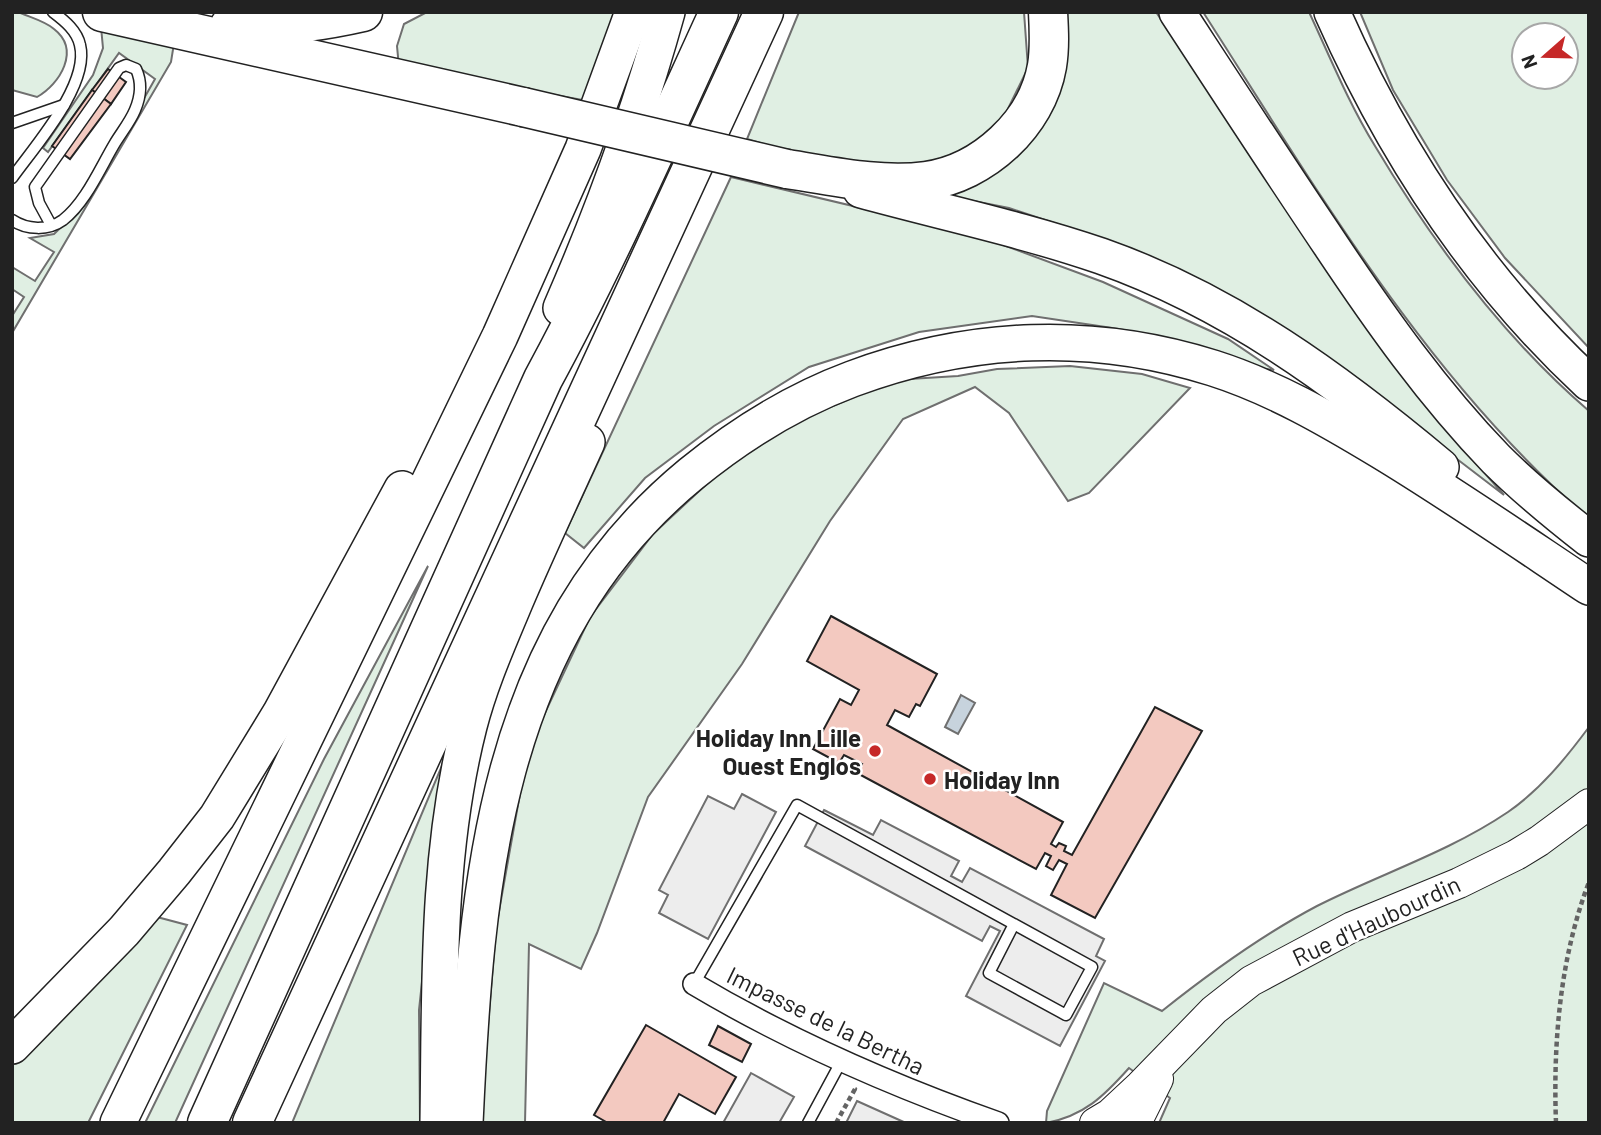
<svg xmlns="http://www.w3.org/2000/svg" width="1601" height="1135" viewBox="0 0 1601 1135" font-family="Barlow,sans-serif">
<style>
.green{fill:#e0efe3;stroke:#6f6f6f;stroke-width:2;fill-rule:evenodd}
.parking{fill:#ededed;stroke:#6f6f6f;stroke-width:2}
.water{fill:#c7d3dd;stroke:#6f6f6f;stroke-width:2}
.building{fill:#f3c9c0;stroke:#222;stroke-width:2}
.lines{fill:none;stroke-linecap:round;stroke-linejoin:round}
.service-casing{stroke:#222;stroke-width:13}
.minor-casing{stroke:#222;stroke-width:24}
.secondary-casing{stroke:#222;stroke-width:32}
.trunk-casing{stroke:#222;stroke-width:38}
.motorway-casing{stroke:#222;stroke-width:41}
.path{stroke:#646464;stroke-width:4.5;stroke-dasharray:5 3.5;stroke-linecap:butt}
.service{stroke:#fff;stroke-width:10}
.minor{stroke:#fff;stroke-width:21}
.secondary{stroke:#fff;stroke-width:30}
.trunk{stroke:#fff;stroke-width:35}
.motorway{stroke:#fff;stroke-width:38}
.motorway-bridge-casing{stroke:#222;stroke-width:41;stroke-linecap:butt}
.motorway-bridge{stroke:#fff;stroke-width:38}
.poi-dot{fill:#c62828;stroke:#fff;stroke-width:2.5}
.labels{text-anchor:middle;dominant-baseline:central;stroke-width:5;stroke-linejoin:round;paint-order:stroke}
.poi-label{font-size:24px;font-weight:bold;fill:#222;stroke:#fff;text-anchor:end}
.street-label{font-size:24px;fill:#222;stroke:#fff}
</style>
<rect width="100%" height="100%" fill="#fff"/>
<!-- green -->
<g class="green">
<path d="M 12,12 L 18,12 C 29,17 45,21 54,29 C 81,50 60,84 37,97 L 12,90 Z"/>
<polygon points="427,12 614,12 588,101 399,67 397,46 404,24"/>
<polygon points="799,12 1024,12 1028,68 1001,123 957,157 909,166 835,165 747,139"/>
<polygon points="1060,12 1156,12 1328,270 1424,404 1504,495 1338,368 1102,239 1009,208 943,195 972,185"/>
<path d="M 1203,12 L 1309,12 C 1330,57 1349,104 1375,146 C 1433,243 1503,337 1589,411 L 1589,519 C 1426,378 1318,191 1203,12 Z"/>
<path d="M 1360,12 L 1589,12 L 1589,348 L 1505,258 L 1447,180 L 1393,90 ZM 1524,35 L 1566,35 L 1566,77 L 1524,77 Z"/>
<polygon points="101,27 175,37 171,62 12,333 12,316 24,297 12,289 12,267 35,281 54,252 30,238 54,234 83,206 155,79 119,53 48,152 43,148 93,75 103,48"/>
<polygon points="731,177 979,236 1103,282 1228,339 1274,370 1246,367 1182,342 1119,329 1032,316 919,332 809,367 714,426 645,478 584,548 565,533"/>
<polygon points="1070,366 1142,374 1190,388 1089,493 1068,501 1009,413 975,387 903,419 830,521 742,664 648,797 597,933 581,969 529,944 525,1123 480,1123 496,928 528,749 590,617 653,534 754,440 893,380 958,376 997,369"/>
<polygon points="428,566 175,1123 145,1123 324,759"/>
<path d="M 1589,727 L 1589,1123 L 1159,1123 L 1170,1098 L 1129,1068 C 1104,1096 1084,1116 1046,1123 L 1047,1111 L 1104,983 L 1162,1011 C 1211,972 1262,935 1317,906 C 1380,874 1449,852 1508,812 C 1540,790 1566,758 1589,727 Z"/>
<polygon points="446,756 419,1010 420,1123 292,1123"/>
<polygon points="157,917 187,925 88,1123 12,1123 12,1065"/>
</g>
<!-- parking -->
<g class="parking">
<polygon points="742,794 776,812 708,939 659,913 668,895 659,890 708,796 734,809"/>
<polygon points="824,810 873,835 881,820 959,861 951,876 962,882 970,868 1104,939 1096,956 1105,961 1060,1046 966,996 1000,931 990,926 982,941 805,846"/>
<polygon points="751,1073 794,1097 779,1123 723,1123"/>
<polygon points="857,1101 906,1123 846,1123"/>
</g>
<!-- water -->
<polygon class="water" points="961,695 975,703 958,734 945,727"/>
<!-- building -->
<g class="building">
<polygon points="108,69 126,82 111,104 92,90"/>
<polygon points="92,90 111,104 70,159 52,146"/>
<polygon points="831,616 937,674 920,706 916,704 909,717 895,710 887,725 1063,822 1051,844 1056,847 1059,843 1066,846 1064,851 1072,855 1155,707 1202,731 1095,918 1051,895 1067,864 1059,860 1053,870 1046,866 1051,856 1045,853 1036,869 857,773 862,764 844,755 839,763 813,749 840,699 851,705 859,690 807,661"/>
<polygon points="646,1025 736,1077 715,1114 679,1094 663,1123 608,1123 594,1115"/>
<polygon points="718,1026 751,1044 742,1062 709,1045"/>
</g>
<g class="lines">
<!-- service casing -->
<g class="service-casing">
<g id="service">
<polyline points="12,123 64,105"/>
<path d="M 12,178 C 34,147 90,85 80,45 C 77,31 65,21 53,12"/>
<path d="M 12,220 C 27,230 48,231 63,220 C 86,202 100,168 115,143 C 121,133 130,122 135,110 C 141,96 142,82 136,69 L 126,65 L 119,68 L 35,187 L 39,203 L 51,225"/>
<polyline points="694,984 797,805 1092,967 1066,1015 989,973 1014,924"/>
<polyline points="808,1123 842,1060"/>
</g>
</g>
<!-- minor casing -->
<g class="minor-casing">
<path id="minor" d="M 694,984 C 790,1041 893,1086 998,1123"/>
</g>
<!-- secondary casing -->
<g class="secondary-casing">
<g id="secondary">
<polyline points="1095,1123 1110,1114 1140,1086 1214,1010 1251,981 1352,927 1459,883 1516,855 1539,841 1589,804"/>
<polyline points="1136,1123 1158,1079"/>
</g>
</g>
<!-- trunk casing -->
<g class="trunk-casing">
<g id="trunk">
<path d="M 1177,12 C 1228,90 1278,167 1330,244 C 1380,319 1433,394 1496,459 C 1525,488 1557,514 1589,539"/>
<path d="M 1332,12 C 1394,152 1477,279 1589,383"/>
<path d="M 861,190 C 941,212 1022,229 1101,256 C 1229,301 1337,380 1441,467"/>
<path d="M 561,308 C 603,212 639,113 667,12"/>
<polyline points="12,1046 124,931 174,872 217,817 280,714 402,489"/>
<polyline points="118,1123 500,336 583,149 633,12"/>
<path d="M 438,1123 C 440,991 436,855 469,726 C 480,683 498,643 515,602 C 538,548 563,495 587,442"/>
<path d="M 465,1123 C 476,885 493,637 691,474 C 740,434 793,401 852,379 C 970,335 1093,330 1213,368 C 1273,387 1328,419 1381,451 C 1452,494 1520,541 1589,587"/>
</g>
</g>
<!-- motorway casing -->
<g class="motorway-casing">
<g id="motorway">
<polyline points="102,12 523,107"/>
<path d="M 230,25 C 275,28 319,22 363,12"/>
<path d="M 787,169 C 832,176 880,187 926,181 C 983,173 1037,124 1047,66 C 1050,48 1049,30 1048,12"/>
<path d="M 207,1123 L 543,379 C 608,259 662,136 719,12"/>
<polyline points="252,1123 764,12"/>
</g>
</g>
<!-- path -->
<g class="path">
<polyline points="836,1123 855,1089 853,1088"/>
<path d="M 1556,1123 C 1553,1042 1560,958 1589,882"/>
</g>
<!-- service -->
<use href="#service" class="service"/>
<!-- minor -->
<use href="#minor" class="minor"/>
<!-- secondary -->
<use href="#secondary" class="secondary"/>
<!-- trunk -->
<use href="#trunk" class="trunk"/>
<!-- motorway -->
<use href="#motorway" class="motorway"/>
<!-- motorway-bridge casing -->
<g class="motorway-bridge-casing">
<polyline id="motorway-bridge" points="523,107 787,169"/>
</g>
<!-- motorway-bridge -->
<use href="#motorway-bridge" class="motorway-bridge"/>
</g>
<!-- markers -->
<g class="poi-dot">
<circle cx="875" cy="751" r="7"/>
<circle cx="930" cy="779" r="7"/>
</g>
<g class="labels">
<!-- poi labels -->
<g class="poi-label">
<text x="861" y="737">Holiday Inn Lille<tspan x="861" dy="28">Ouest Englos</tspan></text>
<text x="944" y="779" text-anchor="start">Holiday Inn</text>
</g>
<!-- street labels -->
<g class="street-label">
<text transform="translate(1376 920) rotate(-25)">Rue d'Haubourdin</text>
<text transform="translate(826 1020) rotate(26)">Impasse de la Bertha</text>
</g>
</g>
<!-- border -->
<rect width="1601" height="1135" fill="none" stroke="#222222" stroke-width="28"/>
<!-- north arrow -->
<g transform="translate(1545 56) rotate(250)"><circle r="33" fill="#ffffff" stroke="#a7a7a7" stroke-width="2"/>
<path d="M0-5L12 26L0 18L-12 26Z" fill="#c62828"/>
<text y="-10" font-size="19" font-weight="bold" text-anchor="middle" fill="#222222">N</text>
</g>
</svg>
